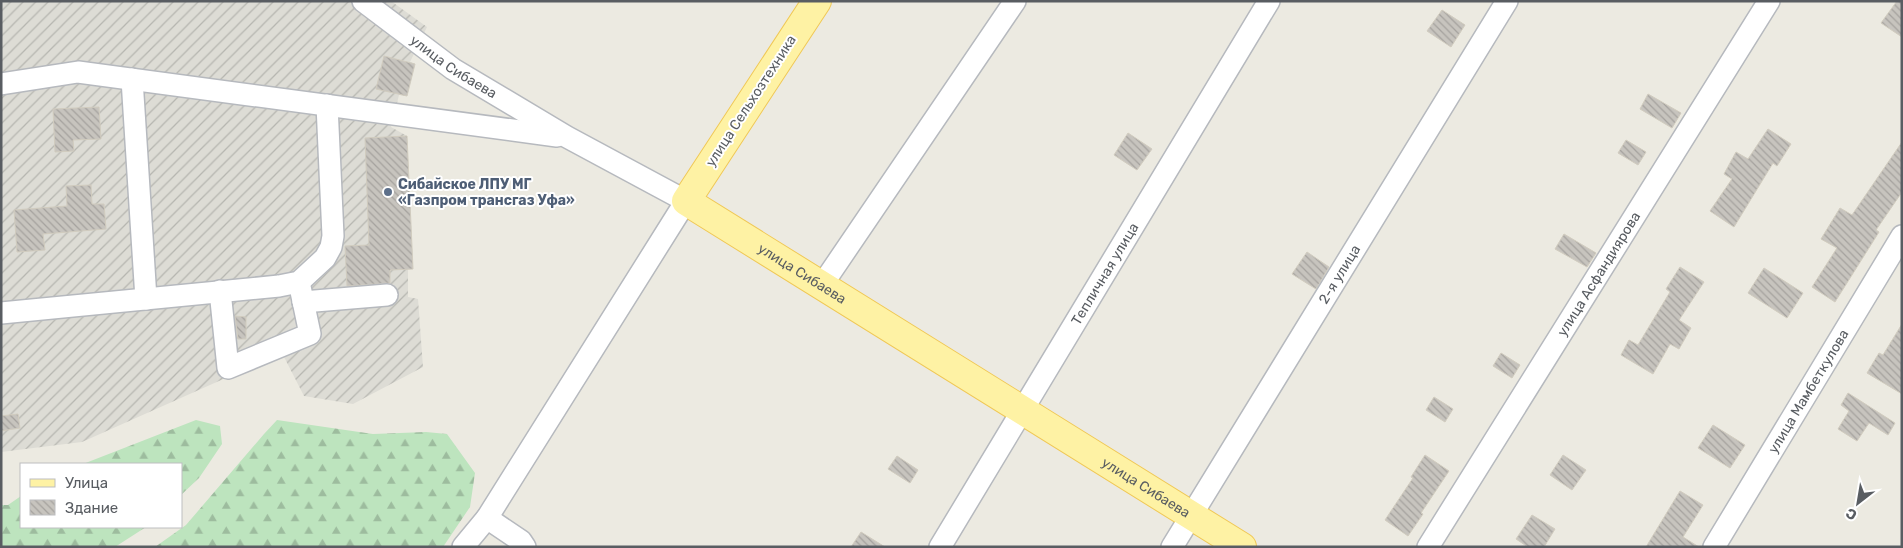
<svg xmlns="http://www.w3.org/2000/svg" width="1903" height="548" viewBox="0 0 1903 548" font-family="Rubik,sans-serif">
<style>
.industrial{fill:url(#industrial-furrows)}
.forest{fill:url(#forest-firs)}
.building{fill:url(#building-back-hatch);stroke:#d1ccbf}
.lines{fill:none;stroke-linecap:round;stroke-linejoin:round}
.minor-casing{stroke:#b6b9be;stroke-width:24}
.major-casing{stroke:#f0c856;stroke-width:30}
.minor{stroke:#fff;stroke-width:21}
.major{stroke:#fef2a4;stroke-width:28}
.service-dot{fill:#5c6f8a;stroke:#fff;stroke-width:2}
.labels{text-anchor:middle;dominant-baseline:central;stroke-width:4;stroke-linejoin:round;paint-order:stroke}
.street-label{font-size:14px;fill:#595d62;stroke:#fff}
.service-label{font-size:14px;font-weight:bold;fill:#4e5e75;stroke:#fff;text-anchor:start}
</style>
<defs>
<pattern id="industrial-furrows" width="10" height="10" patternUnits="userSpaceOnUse" patternTransform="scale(1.25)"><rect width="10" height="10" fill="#dddcd5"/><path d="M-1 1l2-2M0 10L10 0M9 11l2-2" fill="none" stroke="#b6b6b0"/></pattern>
<pattern id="forest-firs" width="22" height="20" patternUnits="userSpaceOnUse" patternTransform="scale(1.25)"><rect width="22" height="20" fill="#bde4be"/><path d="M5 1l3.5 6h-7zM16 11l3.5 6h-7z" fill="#9dbc9e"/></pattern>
<pattern id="building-back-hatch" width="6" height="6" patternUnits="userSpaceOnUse" patternTransform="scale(1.25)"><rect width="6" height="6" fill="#c7c4be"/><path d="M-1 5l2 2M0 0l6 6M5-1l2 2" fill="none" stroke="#a5a29e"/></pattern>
</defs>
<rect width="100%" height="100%" fill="#eceae1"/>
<!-- industrial -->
<polygon class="industrial" points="1,1 391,1 427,27 410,62 415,64 407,96 399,95 391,127 407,136 413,269 408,269 408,297 418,299 423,367 353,404 304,396 282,353 82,442 1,452"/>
<!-- forest -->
<g class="forest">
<polygon points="196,420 220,426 222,444 199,478 181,495 181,464 83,464"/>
<polygon points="277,420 373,434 426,432 447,434 475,473 470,507 443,547 155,547 186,525 264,434"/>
<polygon points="21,496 21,527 146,527 115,547 1,547 1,505 8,505"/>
</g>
<!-- building -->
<g class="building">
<polygon points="1897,1 1902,1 1902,37 1881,23"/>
<polygon points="1442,10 1465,25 1451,47 1427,31"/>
<polygon points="384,56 415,64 407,96 376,89"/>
<polygon points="1648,94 1681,113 1672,128 1640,109"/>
<polygon points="99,107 101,139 73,140 74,151 55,152 53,109"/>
<polygon points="1768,129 1791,144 1777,166 1773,163 1734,227 1710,211 1732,179 1724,174 1736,152 1748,159"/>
<polygon points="1128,133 1152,149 1137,170 1114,155"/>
<polygon points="407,136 413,269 390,270 390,283 347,286 345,246 369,245 365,138"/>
<polygon points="1626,140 1646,152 1638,165 1618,153"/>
<polygon points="1902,142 1902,192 1876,230 1879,232 1835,302 1812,287 1837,248 1821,239 1840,208 1852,215"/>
<polygon points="91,185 92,204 104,204 106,229 43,234 45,250 17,252 14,210 67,206 66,186"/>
<polygon points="1564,234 1596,253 1587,267 1555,249"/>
<polygon points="1307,252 1329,267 1316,289 1292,274"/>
<polygon points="1680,267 1704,282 1679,320 1691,328 1679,349 1670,344 1653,374 1621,355 1629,340 1638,345 1670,292 1666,289"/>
<polygon points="1764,268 1803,293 1787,318 1748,293"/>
<polygon points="235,316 246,317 246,339 238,339"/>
<polygon points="1902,324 1902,394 1867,373 1879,353 1883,355"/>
<polygon points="1501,353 1520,365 1512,378 1493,366"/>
<polygon points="1848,393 1895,423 1888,435 1869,423 1857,441 1838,429 1849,411 1841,405"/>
<polygon points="1434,397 1453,409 1445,422 1426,410"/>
<polygon points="18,414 20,428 1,431 1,416"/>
<polygon points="1713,425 1745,445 1730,468 1698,448"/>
<polygon points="1425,455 1449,471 1421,513 1423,514 1408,536 1385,520 1413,478 1411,477"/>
<polygon points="1563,455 1586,470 1572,490 1550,475"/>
<polygon points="897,456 918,470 910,483 888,469"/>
<polygon points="1680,491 1703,505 1683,537 1699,547 1646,547"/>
<polygon points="1532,515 1555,529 1544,547 1528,547 1516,539"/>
<polygon points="861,532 885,547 851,547"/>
</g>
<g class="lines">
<!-- minor casing -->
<g class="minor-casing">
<g id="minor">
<path id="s1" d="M 363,1 L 453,69 L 567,137 L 686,201 L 487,518 L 463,547"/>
<polyline points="132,79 146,299"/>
<polyline points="1,84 78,72 557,136"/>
<polyline points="822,285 1015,1"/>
<polyline points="220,291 228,368 310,334 299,282"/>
<polyline points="303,302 387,295"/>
<polyline points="1,313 279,286 299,282 325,258 331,247 333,236 327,105"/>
<polyline points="487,518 521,541 525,547"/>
<path id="s2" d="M 940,547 L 1269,1"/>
<path id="s3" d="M 1172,547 L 1507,1"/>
<path id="s4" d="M 1428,547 L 1769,1"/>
<path id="s5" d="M 1714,547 L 1902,236"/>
</g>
</g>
<!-- major casing -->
<g class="major-casing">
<g id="major">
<path id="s6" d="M 817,1 L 686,201 L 1242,547"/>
</g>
</g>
<!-- minor -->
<use href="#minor" class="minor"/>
<!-- major -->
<use href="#major" class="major"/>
</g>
<!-- markers -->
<circle class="service-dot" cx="388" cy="192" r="5"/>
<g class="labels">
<!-- street labels -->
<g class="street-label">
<text stroke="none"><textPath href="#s1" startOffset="112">улица Сибаева</textPath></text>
<text transform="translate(751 101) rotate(-57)">улица Сельхозтехника</text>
<text stroke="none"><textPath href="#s6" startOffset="376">улица Сибаева</textPath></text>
<text stroke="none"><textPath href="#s2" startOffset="319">Тепличная улица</textPath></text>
<text stroke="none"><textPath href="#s3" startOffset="320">2-я улица</textPath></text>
<text stroke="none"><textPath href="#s4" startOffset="322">улица Асфандиярова</textPath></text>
<text stroke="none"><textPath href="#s5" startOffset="182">улица Мамбеткулова</textPath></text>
<text stroke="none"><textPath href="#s6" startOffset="781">улица Сибаева</textPath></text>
</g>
<!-- service labels -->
<g class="service-label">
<text x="398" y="184">Сибайское ЛПУ МГ<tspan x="398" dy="16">«Газпром трансгаз Уфа»</tspan></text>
</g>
</g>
<!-- border -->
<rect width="1903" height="548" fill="none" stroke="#595d62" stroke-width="5"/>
<!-- legend -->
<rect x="20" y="463" width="162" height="65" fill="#ffffff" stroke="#bdbec0"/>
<rect x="30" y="479" width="25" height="8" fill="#fef2a4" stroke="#bdbec0"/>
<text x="65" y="488" font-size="15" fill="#595d62">Улица</text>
<rect x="30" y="500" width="25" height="15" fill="url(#building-back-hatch)" stroke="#bdbec0"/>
<text x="65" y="513" font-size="15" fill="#595d62">Здание</text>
<!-- north arrow -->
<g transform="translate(1858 503) rotate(211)" stroke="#ffffff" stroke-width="4" paint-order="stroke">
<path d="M0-4L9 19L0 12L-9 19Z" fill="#595d62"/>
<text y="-8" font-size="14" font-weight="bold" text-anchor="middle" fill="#595d62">С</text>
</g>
</svg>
